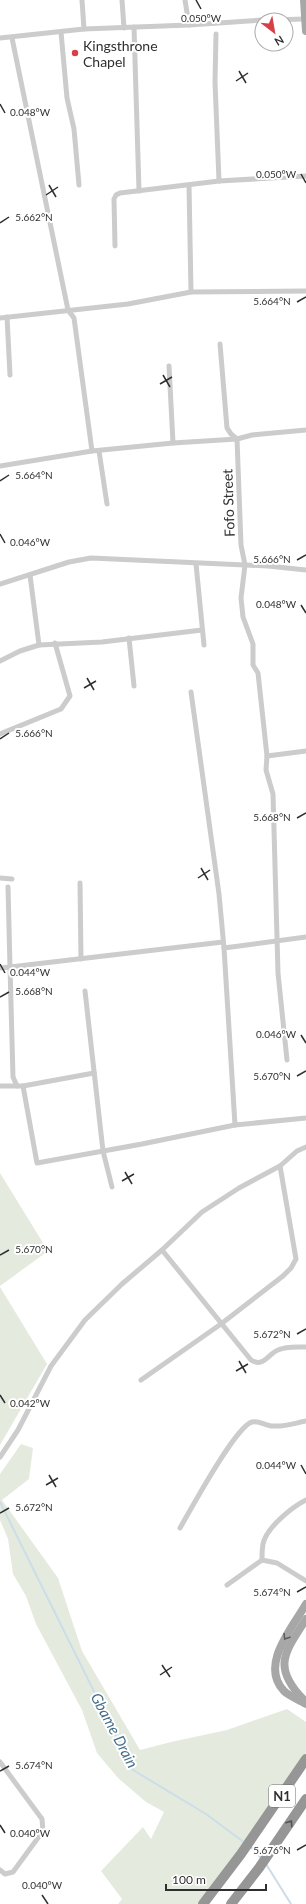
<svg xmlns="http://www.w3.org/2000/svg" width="306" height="1904" viewBox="0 0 306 1904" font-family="Lato,sans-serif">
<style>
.green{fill:#e4ebde}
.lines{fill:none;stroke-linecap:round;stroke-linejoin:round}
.stream{stroke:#ccdde9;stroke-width:2}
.street{stroke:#ccc;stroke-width:5}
.primary{stroke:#a7a7a7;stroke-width:8}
.highway{stroke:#969696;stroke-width:10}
.oneway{stroke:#5f5f5f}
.oneway2{stroke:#535353}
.ticks{fill:none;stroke:#2f2f2f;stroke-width:1.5}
.poi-dot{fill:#d64048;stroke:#fff;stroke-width:1.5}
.labels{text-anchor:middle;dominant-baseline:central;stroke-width:4;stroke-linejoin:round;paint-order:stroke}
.shield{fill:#fff;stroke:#6d6d6d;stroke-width:1}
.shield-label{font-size:13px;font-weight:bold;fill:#2f2f2f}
.poi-label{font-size:14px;fill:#2f2f2f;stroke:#fff;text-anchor:start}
.street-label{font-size:14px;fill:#2f2f2f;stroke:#fff}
.water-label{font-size:15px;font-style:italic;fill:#446d8a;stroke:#fff}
.ticks-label{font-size:10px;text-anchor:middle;fill:#2f2f2f;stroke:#fff;stroke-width:4;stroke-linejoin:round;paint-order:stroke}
</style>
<rect width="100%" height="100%" fill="#fff"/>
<!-- green -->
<g class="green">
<polygon points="0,1173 48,1251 0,1286"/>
<polygon points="0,1287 47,1364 0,1445"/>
<polygon points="21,1444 33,1448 29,1479 2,1500 58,1578 82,1651 140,1750 171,1742 227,1730 287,1709 306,1722 306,1753 267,1812 198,1904 118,1904 122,1899 101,1871 143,1827 151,1839 164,1812 146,1802 118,1778 97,1753 82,1710 36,1624 26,1596 13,1574 8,1539 0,1520 0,1474"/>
</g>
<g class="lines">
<!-- stream -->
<g class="stream">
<polyline points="0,1502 133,1770 206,1814 245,1843"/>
<polyline points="251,1847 261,1858"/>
<polyline points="266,1864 291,1904"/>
</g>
<!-- street -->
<g class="street">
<polyline points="82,0 84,29"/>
<polyline points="122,0 124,28"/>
<polyline points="185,0 189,25"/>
<polyline points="267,20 305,19"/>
<polyline points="134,27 139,191"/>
<polyline points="61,32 67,98 74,129 79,185"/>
<polyline points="216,34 215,82 219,181"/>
<polyline points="0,38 84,29 189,25 262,20"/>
<polyline points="12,38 68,310 74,318 92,451"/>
<polyline points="189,185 191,292"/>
<polyline points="115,246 114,199 116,195 120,193 219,181 306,176"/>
<polyline points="7,317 10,375"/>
<polyline points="0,318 128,304 191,292 306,291"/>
<polyline points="220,344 227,428 231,434 237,439 241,545 245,565 241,598 243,617 253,644 253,665 258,673 267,756 266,770 273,794 278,973 287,1060"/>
<polyline points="169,366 173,443"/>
<polyline points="99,451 107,504"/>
<polyline points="0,466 92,451 173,443 237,439 252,435 306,430"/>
<polyline points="196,564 204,645"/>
<polyline points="30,575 39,645"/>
<polyline points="0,584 69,562 91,558 268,566 306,570"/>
<polyline points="129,638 134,686"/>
<polyline points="0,661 20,651 39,645 102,642 202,630"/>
<polyline points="191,692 219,894 224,948 235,1125 306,1118"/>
<polyline points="0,734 61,709 70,696 55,643"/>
<polyline points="267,756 306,751"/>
<polyline points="0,878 12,879"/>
<polyline points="80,883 81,959"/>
<polyline points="8,887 10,967 223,942"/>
<polyline points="224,948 306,937"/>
<polyline points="0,968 10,967 13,1077 17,1086"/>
<polyline points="85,991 103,1151 112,1187"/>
<polyline points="0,1086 23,1086 94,1073"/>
<polyline points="23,1086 37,1163 142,1144 235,1125"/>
<path d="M 162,1250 L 251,1360 C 263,1368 268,1354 278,1350 C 286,1346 297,1347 306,1347"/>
<polyline points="141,1380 221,1324 283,1276 291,1268 296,1259 280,1166"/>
<polyline points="0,1457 18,1430 51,1366 85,1320 122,1284 162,1250 202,1212 239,1188 280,1166 297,1151 306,1147"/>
<path d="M 180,1528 C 191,1509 235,1427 252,1422 C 259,1420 266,1426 273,1426 C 285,1427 295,1423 306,1421"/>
<path d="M 262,1560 C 262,1555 262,1549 263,1544 C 266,1528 292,1507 306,1500"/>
<polyline points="227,1585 262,1560 277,1563 306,1581"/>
<polyline points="0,1762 42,1819 43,1831 13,1872 5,1874 0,1870"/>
</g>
<!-- primary -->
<g class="primary">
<polyline points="304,0 306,31"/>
<path d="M 306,1604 C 293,1627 259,1665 284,1691 C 289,1696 300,1700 306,1704"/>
<path d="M 303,1699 C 271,1666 286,1651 306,1619"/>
</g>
<!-- highway -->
<g class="highway">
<polyline points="203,1904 241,1854 306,1759"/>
<polyline points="231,1904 259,1868 306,1799"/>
</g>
</g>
<!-- one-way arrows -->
<defs><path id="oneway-chevron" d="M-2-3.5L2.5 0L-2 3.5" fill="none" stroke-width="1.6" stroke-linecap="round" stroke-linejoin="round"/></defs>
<use class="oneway" href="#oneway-chevron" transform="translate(286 1637) rotate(122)"/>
<use class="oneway2" href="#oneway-chevron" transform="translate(290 1823) rotate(-56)"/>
<!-- ticks -->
<path class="ticks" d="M 196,0 L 201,9M 239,71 L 246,83M 236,81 L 248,73M 0,104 L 5,113M 301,174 L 306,183M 49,185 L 56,197M 46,195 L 58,187M 0,223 L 9,217M 297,302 L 306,297M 163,375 L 170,387M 160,384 L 172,377M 0,481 L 9,475M 0,534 L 5,543M 297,560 L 306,555M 301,605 L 306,613M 87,678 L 94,690M 84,688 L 96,681M 0,739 L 9,733M 297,818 L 306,813M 201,868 L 208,880M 198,878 L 210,870M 0,964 L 5,973M 0,997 L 9,992M 301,1035 L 306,1043M 297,1076 L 306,1071M 125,1172 L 132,1184M 122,1181 L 134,1174M 0,1255 L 9,1250M 297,1334 L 306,1329M 239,1361 L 246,1373M 236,1371 L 248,1364M 0,1395 L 5,1403M 301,1465 L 306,1474M 49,1475 L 56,1487M 46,1485 L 58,1478M 0,1513 L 9,1508M 297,1592 L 306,1587M 162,1665 L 170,1677M 160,1675 L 172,1667M 0,1771 L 9,1766M 0,1825 L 5,1833M 297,1850 L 306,1845M 42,1895 L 48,1904"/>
<!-- markers -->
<circle class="poi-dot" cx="75" cy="53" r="4"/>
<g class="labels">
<!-- shield labels -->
<rect class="shield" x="269" y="1785" width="26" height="22" rx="3"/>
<g class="shield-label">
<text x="282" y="1796">N1</text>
</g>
<!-- poi labels -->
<g class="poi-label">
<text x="83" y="45">Kingsthrone<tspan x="83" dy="16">Chapel</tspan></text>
</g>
<!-- street labels -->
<g class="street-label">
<text transform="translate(228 503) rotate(-92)">Fofo Street</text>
</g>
<!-- water labels -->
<g class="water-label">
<text transform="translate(115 1730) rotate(62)">Gbame Drain</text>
</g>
</g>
<g class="ticks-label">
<text x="201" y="22">0.050°W</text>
<text x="30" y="116">0.048°W</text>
<text x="276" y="178">0.050°W</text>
<text x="34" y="221">5.662°N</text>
<text x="272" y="305">5.664°N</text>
<text x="34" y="479">5.664°N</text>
<text x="30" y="546">0.046°W</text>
<text x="272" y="563">5.666°N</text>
<text x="276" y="608">0.048°W</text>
<text x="34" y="737">5.666°N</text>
<text x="272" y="821">5.668°N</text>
<text x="30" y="976">0.044°W</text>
<text x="34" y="995">5.668°N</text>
<text x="276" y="1038">0.046°W</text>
<text x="272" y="1080">5.670°N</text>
<text x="34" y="1253">5.670°N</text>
<text x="272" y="1338">5.672°N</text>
<text x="30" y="1407">0.042°W</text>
<text x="276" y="1469">0.044°W</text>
<text x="34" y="1511">5.672°N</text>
<text x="272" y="1596">5.674°N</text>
<text x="34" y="1769">5.674°N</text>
<text x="30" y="1837">0.040°W</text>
<text x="272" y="1854">5.676°N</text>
<text x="42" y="1889">0.040°W</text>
</g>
<!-- north arrow -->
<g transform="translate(274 32) rotate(149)"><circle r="19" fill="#ffffff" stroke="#acacac"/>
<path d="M0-3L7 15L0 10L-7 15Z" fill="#d64048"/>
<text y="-6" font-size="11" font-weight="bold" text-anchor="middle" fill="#2f2f2f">N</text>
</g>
<!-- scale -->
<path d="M166 1884v6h100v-6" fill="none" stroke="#2f2f2f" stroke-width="2"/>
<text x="172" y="1884" font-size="12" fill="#2f2f2f" stroke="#ffffff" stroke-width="3" paint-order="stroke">100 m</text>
</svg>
